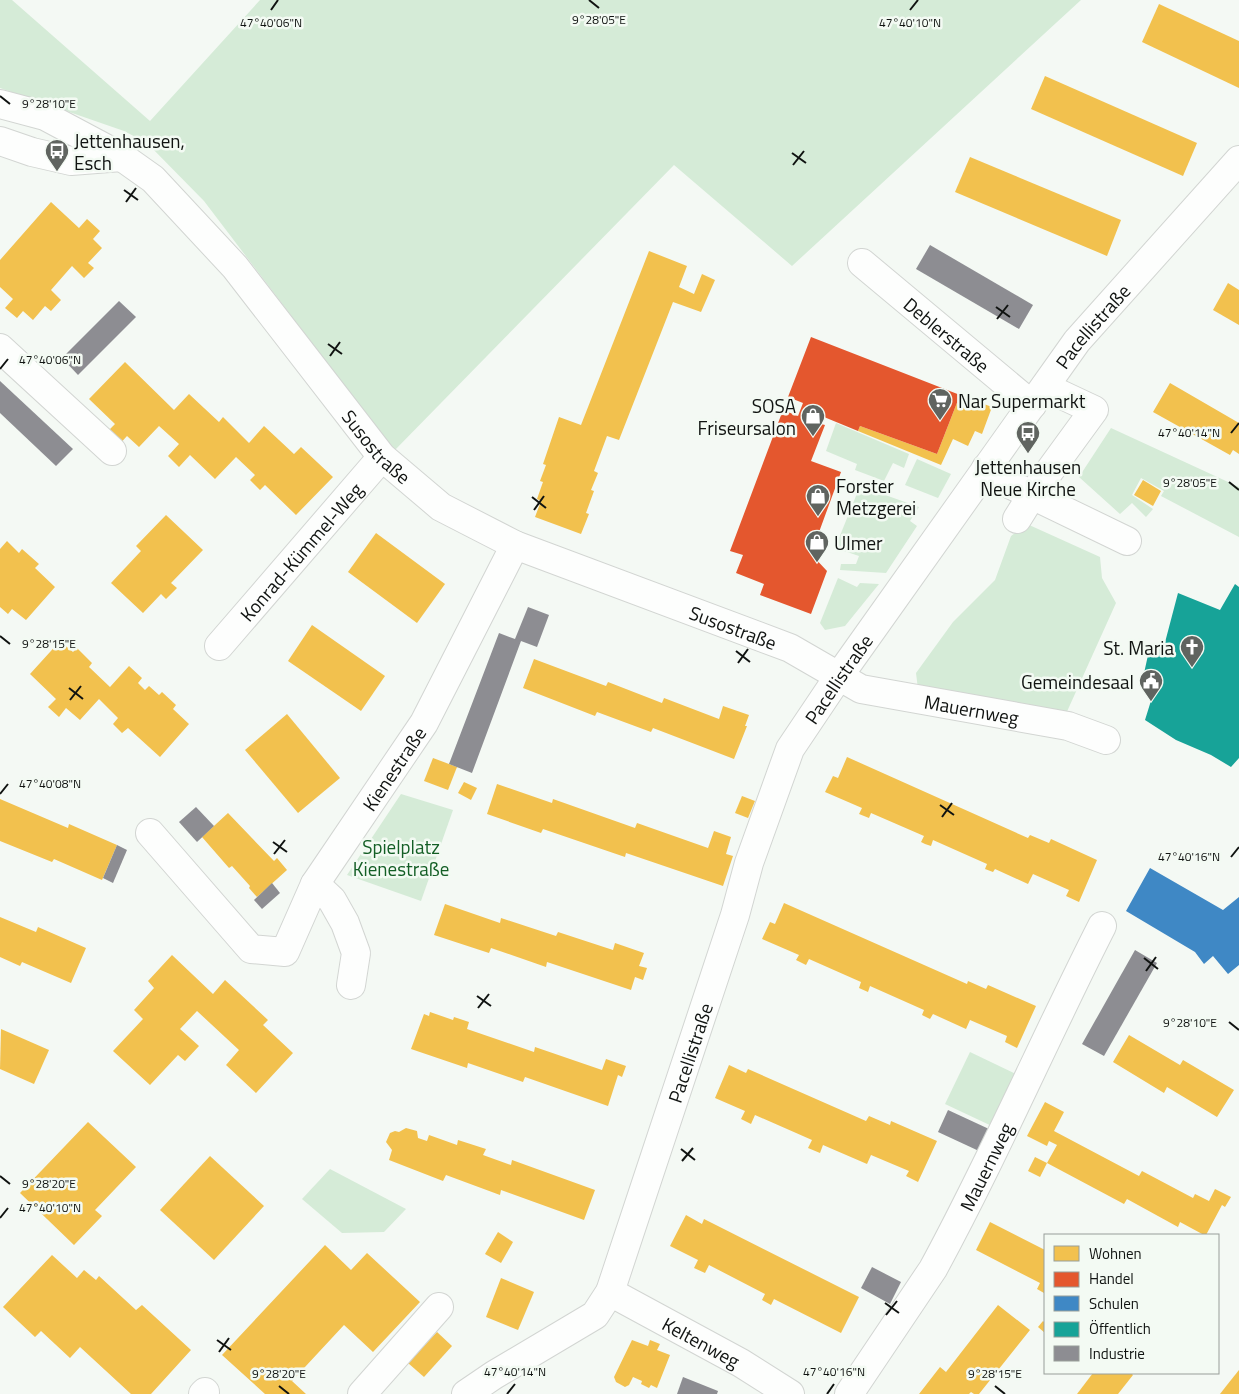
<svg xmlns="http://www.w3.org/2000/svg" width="1239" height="1394" viewBox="0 0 1239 1394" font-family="'Titillium Web',sans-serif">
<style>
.green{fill:#d5ebd7}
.homes{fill:#f2c14e}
.shops{fill:#e4572e}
.schools{fill:#3f88c5}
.public{fill:#17a398}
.industry{fill:#8d8d92}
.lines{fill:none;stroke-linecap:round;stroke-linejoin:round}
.minor-casing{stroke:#d2d5d2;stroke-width:30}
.minor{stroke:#fdfefd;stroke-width:28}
.ticks{fill:none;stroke:#101311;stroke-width:2}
.labels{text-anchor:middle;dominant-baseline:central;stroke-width:5;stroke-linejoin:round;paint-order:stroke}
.poi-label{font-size:19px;fill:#101311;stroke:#f3faf3;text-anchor:start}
.street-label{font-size:19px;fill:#101311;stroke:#f3faf3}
.park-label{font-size:19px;fill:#135e25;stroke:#f3faf3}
.ticks-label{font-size:12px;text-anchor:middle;fill:#101311;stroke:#f3faf3;stroke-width:5;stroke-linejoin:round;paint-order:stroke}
</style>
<rect width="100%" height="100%" fill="#f4f9f4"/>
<!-- green -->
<g class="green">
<polygon points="0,0 12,0 150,121 260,0 1081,0 792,266 674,165 394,451 204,201 147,143 124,131 0,88"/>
<polygon points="836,423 909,454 904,468 893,463 884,481 855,470 857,464 826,451"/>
<polygon points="1111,428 1239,487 1239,537 1161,496 1164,491 1141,478 1132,495 1153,509 1146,517 1132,503 1120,514 1079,477"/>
<polygon points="917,459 951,474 938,498 905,485"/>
<polygon points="860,486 919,507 910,521 917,526 886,573 840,570 841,564 856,564 859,556 835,548"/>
<polygon points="1027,524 1100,557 1102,578 1116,603 1065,716 918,689 916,673 953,622 995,580 1011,536"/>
<polygon points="838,578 857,587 860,583 879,584 845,626 825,630 820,623"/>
<polygon points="401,794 453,810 421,901 347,875"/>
<polygon points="970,1052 1020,1076 996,1128 945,1104"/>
<polygon points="330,1169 406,1209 384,1232 342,1233 302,1199"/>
</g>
<!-- homes -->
<g class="homes">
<polygon points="1159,4 1239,41 1239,88 1142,42"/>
<polygon points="1045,76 1197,143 1183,176 1031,109"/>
<polygon points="970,157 1121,220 1107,256 955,192"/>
<polygon points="51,202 79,228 87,219 100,231 93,239 102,248 88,263 94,268 84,278 72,266 51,290 61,300 51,311 45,306 33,320 23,311 17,318 5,308 13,299 0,287 0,260"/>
<polygon points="649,251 687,266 679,287 694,294 702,274 715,280 701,312 673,302 619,440 607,436 594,471 598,473 591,490 594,491 586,513 589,514 581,534 535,517 541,501 537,499 543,482 540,481 546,465 543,464 559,417 581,425"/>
<polygon points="1228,283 1239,290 1239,325 1213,310"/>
<polygon points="125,362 174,410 189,394 219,422 223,417 249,443 264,426 294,454 301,447 333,477 296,515 265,485 260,490 250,480 255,475 236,457 215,479 190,455 179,467 168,456 179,444 159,426 139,447 127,436 117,447 104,435 115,424 89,399"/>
<polygon points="1170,383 1239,423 1239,454 1233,450 1230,455 1153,412"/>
<polygon points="960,395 992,407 982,434 975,431 968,446 953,439 941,465 858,431 860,426 937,454"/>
<polygon points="1143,480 1161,491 1153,506 1134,495"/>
<polygon points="166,515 203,550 171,583 177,588 166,599 161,594 143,613 111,583 141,551 136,546"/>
<polygon points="376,533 445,584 417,623 348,572"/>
<polygon points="7,541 19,553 22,549 39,564 35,568 55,587 26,620 12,609 8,614 0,607 0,549"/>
<polygon points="312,625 385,676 361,711 288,661"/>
<polygon points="60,641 73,652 77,648 92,663 89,667 110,687 129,666 142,678 138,683 145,690 149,686 159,695 162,692 176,705 173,709 189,724 160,757 128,728 122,733 113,724 118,718 99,699 80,720 66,708 59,717 48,707 56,699 30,674"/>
<polygon points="534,659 606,686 608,682 662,703 664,698 719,719 723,706 749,715 745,726 747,726 734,759 653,728 651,732 597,712 595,716 523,688"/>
<polygon points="287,714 340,778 298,813 245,750"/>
<polygon points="847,757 1028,838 1030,835 1049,843 1051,839 1097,860 1079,902 1066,896 1069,890 1033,874 1028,884 995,869 993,872 985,869 987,864 933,840 931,846 925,844 921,842 924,836 871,813 869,818 859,814 862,808 825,792 833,776 838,778"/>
<polygon points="433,758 457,767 448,790 424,781"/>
<polygon points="464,782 477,788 471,800 458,793"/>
<polygon points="497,784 552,803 553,799 635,828 637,823 708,848 714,831 731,837 726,854 733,856 723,886 626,853 625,857 543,829 541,833 487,814"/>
<polygon points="742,796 755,801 748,818 735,813"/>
<polygon points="0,799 68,828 69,824 117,845 102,880 54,859 52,862 0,841"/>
<polygon points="228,813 274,861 277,858 287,870 257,897 249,888 250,886 232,866 229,868 202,837"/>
<polygon points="784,903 967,984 968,981 986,989 988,985 1036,1006 1017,1048 1005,1042 1007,1036 970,1020 966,1029 933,1014 930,1019 922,1015 924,1010 870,986 868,992 859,988 861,982 809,959 806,965 796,960 799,955 762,939 770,922 775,924"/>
<polygon points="445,904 500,923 501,918 556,936 558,932 613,950 615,943 644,953 639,966 647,968 643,980 635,977 631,990 547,962 546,967 491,948 489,953 434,935"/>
<polygon points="0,917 36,932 38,927 86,948 71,983 22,962 20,966 0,957"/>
<polygon points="172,955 213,994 225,980 268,1020 263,1025 293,1053 256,1093 226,1065 239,1050 197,1011 180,1029 199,1046 185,1061 178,1055 150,1085 113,1051 143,1019 134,1010 154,988 148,981"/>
<polygon points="430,1012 453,1020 454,1017 469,1022 467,1029 534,1052 535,1047 602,1070 606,1059 626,1066 622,1077 618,1075 608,1106 525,1077 523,1082 468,1063 467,1068 411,1049 424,1014 429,1016"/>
<polygon points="1,1029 49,1050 34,1084 0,1069"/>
<polygon points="1129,1035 1180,1065 1183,1060 1234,1090 1217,1117 1167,1087 1164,1093 1113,1062"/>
<polygon points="729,1065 746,1073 748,1069 866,1121 869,1116 890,1125 891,1121 937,1141 918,1182 906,1176 909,1171 871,1155 867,1164 823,1145 820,1153 808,1148 812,1140 755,1115 751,1124 741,1119 745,1111 715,1098"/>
<polygon points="1045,1102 1064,1112 1054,1131 1139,1176 1142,1171 1193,1198 1195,1194 1209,1201 1215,1189 1231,1197 1225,1207 1222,1205 1206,1235 1204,1235 1180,1222 1178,1227 1127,1199 1124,1204 1047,1163 1040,1177 1028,1171 1035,1157 1047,1163 1057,1145 1049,1141 1047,1146 1027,1136"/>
<polygon points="88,1122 136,1167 95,1210 102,1216 74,1245 20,1193"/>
<polygon points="406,1128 417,1131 418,1138 427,1141 429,1135 457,1145 458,1140 486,1149 483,1155 511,1165 512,1160 595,1190 584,1220 501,1190 500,1195 446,1175 443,1181 389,1160 392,1150 386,1142 390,1133 395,1131 399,1132"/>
<polygon points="210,1156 264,1206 214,1260 160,1210"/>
<polygon points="686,1215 702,1224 704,1219 859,1297 841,1333 774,1299 771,1305 762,1300 765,1294 709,1265 705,1273 694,1268 698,1260 670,1246"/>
<polygon points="990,1222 1045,1250 1044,1293 1037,1289 1040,1283 976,1250"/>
<polygon points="498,1232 513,1242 501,1263 485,1254"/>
<polygon points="325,1245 351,1270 367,1253 420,1302 373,1352 344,1325 292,1381 306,1394 265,1394 222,1355"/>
<polygon points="52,1255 77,1278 84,1270 96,1280 99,1276 136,1310 142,1305 191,1350 151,1394 131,1394 80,1347 70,1358 41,1331 35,1337 3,1307"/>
<polygon points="501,1278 534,1292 518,1330 486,1317"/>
<polygon points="998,1305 1030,1330 979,1394 974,1394 971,1392 969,1394 919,1394 940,1367 946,1372"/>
<polygon points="1043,1321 1045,1323 1045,1333 1038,1327"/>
<polygon points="437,1332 452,1346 424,1377 408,1363"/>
<polygon points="632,1340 648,1346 650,1340 660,1344 657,1350 670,1355 657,1388 651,1385 649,1388 641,1384 642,1381 633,1377 629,1385 625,1387 616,1382 614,1377"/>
<polygon points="1239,1370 1239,1394 1220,1394 1227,1385"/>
<polygon points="1093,1373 1131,1373 1133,1375 1118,1394 1077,1394"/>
</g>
<!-- shops -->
<polygon class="shops" points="811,337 960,395 937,454 860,426 858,431 824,417 821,424 825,425 811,461 841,472 811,554 827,571 811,614 760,595 764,584 736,573 743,555 730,551 783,410 798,416 803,403 788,397"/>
<!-- schools -->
<polygon class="schools" points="1150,868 1223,910 1239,897 1239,965 1228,974 1213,956 1204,964 1195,952 1126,911"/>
<!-- public -->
<polygon class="public" points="1235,584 1239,587 1239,758 1231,767 1211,755 1176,740 1145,720 1154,691 1141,687 1150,646 1163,650 1178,593 1220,610"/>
<!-- industry -->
<g class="industry">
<polygon points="930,245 1033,305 1019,329 916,269"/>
<polygon points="119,301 136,317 78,375 62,358"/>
<polygon points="0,381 73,449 56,466 0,413"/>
<polygon points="528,607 549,615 537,647 521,641 472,773 449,764 499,633 515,639"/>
<polygon points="196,807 214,826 197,842 179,822"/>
<polygon points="117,845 127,850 113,883 103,878"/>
<polygon points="272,883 280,893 262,909 254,900"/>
<polygon points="1135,950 1157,963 1104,1056 1082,1044"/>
<polygon points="948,1110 989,1129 979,1151 938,1132"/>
<polygon points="872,1267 901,1282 890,1304 861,1288"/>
<polygon points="683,1377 718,1391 717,1394 677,1394"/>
</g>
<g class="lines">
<!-- minor casing -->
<g class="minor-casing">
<g id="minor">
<path id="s1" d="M 0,104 L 45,116 L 122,157 L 153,179 L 235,267 L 382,457 L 441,507 L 515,545 L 790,648 L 861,689 L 1068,726 L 1106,740"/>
<polyline points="0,141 32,152 71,161 122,157"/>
<path id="s2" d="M 862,263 L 1032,405"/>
<polyline points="0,348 112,451"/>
<polyline points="986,468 1005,482 1127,541"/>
<polyline points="1017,519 1032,495 1094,410 1045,387"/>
<path id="s3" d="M 219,646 L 382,457"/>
<path id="s4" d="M 150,833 L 251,949 L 285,952 L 315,884 L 424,723 L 515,545"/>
<polyline points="315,884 332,900 345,923 356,953 351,985"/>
<path id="s5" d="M 610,1292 L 741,1363 L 790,1394"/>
<polyline points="203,1394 205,1392"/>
<polyline points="362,1394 439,1307"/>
<path id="s6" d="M 466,1394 L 494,1375 L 595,1315 L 610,1292 L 735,915 L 749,863 L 790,749 L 839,676 L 1077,341 L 1239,160"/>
<path id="s7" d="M 849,1394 L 933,1269 C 994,1157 1044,1040 1102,926"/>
</g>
</g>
<!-- minor -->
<use href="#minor" class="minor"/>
</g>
<!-- ticks -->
<path class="ticks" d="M 589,0 L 599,8M 271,10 L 278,0M 910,10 L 918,0M 0,96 L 10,104M 792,153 L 806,163M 793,165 L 804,151M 124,190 L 138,200M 126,202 L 136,188M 996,307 L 1010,317M 997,319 L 1008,305M 328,344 L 342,354M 330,356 L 340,342M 0,369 L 8,359M 1231,433 L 1239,423M 1229,482 L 1239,490M 532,497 L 546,508M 534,510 L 544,496M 0,636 L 10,644M 736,651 L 750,662M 738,663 L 748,649M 69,688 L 83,699M 70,700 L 81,686M 0,794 L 8,784M 940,805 L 954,815M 942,817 L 952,803M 273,842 L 287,852M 274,854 L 285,840M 1231,857 L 1239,847M 1144,958 L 1158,969M 1146,971 L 1156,957M 477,996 L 491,1006M 478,1008 L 489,994M 1229,1022 L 1239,1030M 681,1149 L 695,1160M 682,1161 L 693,1148M 0,1176 L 10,1184M 0,1218 L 8,1208M 885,1303 L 899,1313M 886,1315 L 897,1301M 217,1340 L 231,1350M 219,1352 L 229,1338M 279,1386 L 289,1394M 995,1386 L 1005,1394M 507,1394 L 515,1384M 827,1394 L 834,1384"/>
<!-- icons -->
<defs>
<g id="bus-pin" transform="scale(1.25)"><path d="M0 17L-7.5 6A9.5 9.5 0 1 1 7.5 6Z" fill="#606460" stroke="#f3faf3"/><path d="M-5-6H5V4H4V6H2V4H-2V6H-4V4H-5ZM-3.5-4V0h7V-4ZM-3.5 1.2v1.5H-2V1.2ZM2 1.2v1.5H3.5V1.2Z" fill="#fff"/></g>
<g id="supermarket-pin" transform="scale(1.25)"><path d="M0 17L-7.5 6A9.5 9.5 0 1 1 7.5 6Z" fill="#606460" stroke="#f3faf3"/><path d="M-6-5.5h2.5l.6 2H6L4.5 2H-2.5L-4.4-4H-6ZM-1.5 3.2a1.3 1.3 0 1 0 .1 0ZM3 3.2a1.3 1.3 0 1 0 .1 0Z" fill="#fff"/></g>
<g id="shop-pin" transform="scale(1.25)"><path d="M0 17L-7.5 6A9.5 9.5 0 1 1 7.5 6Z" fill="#606460" stroke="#f3faf3"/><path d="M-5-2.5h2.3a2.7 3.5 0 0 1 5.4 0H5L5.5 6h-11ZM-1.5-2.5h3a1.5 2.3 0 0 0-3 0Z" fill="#fff"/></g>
<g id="church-pin" transform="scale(1.25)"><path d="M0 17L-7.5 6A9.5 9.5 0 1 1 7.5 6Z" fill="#606460" stroke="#f3faf3"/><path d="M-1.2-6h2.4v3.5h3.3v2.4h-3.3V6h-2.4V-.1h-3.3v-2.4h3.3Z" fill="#fff"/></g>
<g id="civic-pin" transform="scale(1.25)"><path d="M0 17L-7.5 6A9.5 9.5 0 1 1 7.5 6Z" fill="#606460" stroke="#f3faf3"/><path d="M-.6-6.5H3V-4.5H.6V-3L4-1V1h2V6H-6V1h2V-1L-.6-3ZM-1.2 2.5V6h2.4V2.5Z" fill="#fff"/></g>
</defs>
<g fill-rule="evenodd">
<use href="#bus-pin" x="57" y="151"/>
<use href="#supermarket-pin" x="940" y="400"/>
<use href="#shop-pin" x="813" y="416"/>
<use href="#bus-pin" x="1028" y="433"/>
<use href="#shop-pin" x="818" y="496"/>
<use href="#shop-pin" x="817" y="542"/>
<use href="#church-pin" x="1192" y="647"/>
<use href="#civic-pin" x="1151" y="681"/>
</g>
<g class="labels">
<!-- poi labels -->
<g class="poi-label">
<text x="74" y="140">Jettenhausen,<tspan x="74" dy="22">Esch</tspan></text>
<text x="958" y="400">Nar Supermarkt</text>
<text x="796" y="405" text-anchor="end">SOSA<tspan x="796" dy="22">Friseursalon</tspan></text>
<text x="1028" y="466" text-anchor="middle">Jettenhausen<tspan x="1028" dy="22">Neue Kirche</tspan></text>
<text x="836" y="485">Forster<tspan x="836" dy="22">Metzgerei</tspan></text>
<text x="834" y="542">Ulmer</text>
<text x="1174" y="647" text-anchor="end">St. Maria</text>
<text x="1134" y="681" text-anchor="end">Gemeindesaal</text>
</g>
<!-- street labels -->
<g class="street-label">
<text stroke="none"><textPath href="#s6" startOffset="1271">Pacellistraße</textPath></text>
<text stroke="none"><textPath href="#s2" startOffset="111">Deblerstraße</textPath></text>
<text stroke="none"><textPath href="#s1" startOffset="521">Susostraße</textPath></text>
<text stroke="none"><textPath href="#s3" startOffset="125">Konrad-Kümmel-Weg</textPath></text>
<text stroke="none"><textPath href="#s1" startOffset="926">Susostraße</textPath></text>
<text stroke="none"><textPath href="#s6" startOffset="836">Pacellistraße</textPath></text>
<text stroke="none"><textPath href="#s1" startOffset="1181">Mauernweg</textPath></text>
<text stroke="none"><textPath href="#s4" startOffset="402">Kienestraße</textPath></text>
<text stroke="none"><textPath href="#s6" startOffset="431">Pacellistraße</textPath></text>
<text stroke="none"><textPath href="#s7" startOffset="266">Mauernweg</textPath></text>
<text stroke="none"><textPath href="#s5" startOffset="104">Keltenweg</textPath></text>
</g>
<!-- park labels -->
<g class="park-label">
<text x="401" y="846">Spielplatz<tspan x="401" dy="22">Kienestraße</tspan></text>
</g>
</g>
<g class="ticks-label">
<text x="599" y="24">9°28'05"E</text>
<text x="271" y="27">47°40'06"N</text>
<text x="910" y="27">47°40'10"N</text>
<text x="49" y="108">9°28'10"E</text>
<text x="50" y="364">47°40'06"N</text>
<text x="1189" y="437">47°40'14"N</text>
<text x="1190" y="487">9°28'05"E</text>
<text x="49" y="648">9°28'15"E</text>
<text x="50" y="788">47°40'08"N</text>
<text x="1189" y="861">47°40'16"N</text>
<text x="1190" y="1027">9°28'10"E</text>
<text x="49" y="1188">9°28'20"E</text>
<text x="50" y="1212">47°40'10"N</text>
<text x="515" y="1376">47°40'14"N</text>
<text x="834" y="1376">47°40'16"N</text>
<text x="279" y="1378">9°28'20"E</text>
<text x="995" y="1378">9°28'15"E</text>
</g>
<!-- legend -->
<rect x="1044" y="1234" width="175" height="140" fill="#f3faf3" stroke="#989e99"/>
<rect x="1054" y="1246" width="25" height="15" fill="#f2c14e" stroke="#989e99"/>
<text x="1089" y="1259" font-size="15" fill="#101311">Wohnen</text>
<rect x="1054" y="1272" width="25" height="15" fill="#e4572e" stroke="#989e99"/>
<text x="1089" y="1284" font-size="15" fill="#101311">Handel</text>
<rect x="1054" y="1296" width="25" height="15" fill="#3f88c5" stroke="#989e99"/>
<text x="1089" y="1309" font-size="15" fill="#101311">Schulen</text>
<rect x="1054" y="1322" width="25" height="15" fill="#17a398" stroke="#989e99"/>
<text x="1089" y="1334" font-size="15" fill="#101311">Öffentlich</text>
<rect x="1054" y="1346" width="25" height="15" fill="#8d8d92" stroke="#989e99"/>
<text x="1089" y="1359" font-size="15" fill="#101311">Industrie</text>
</svg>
